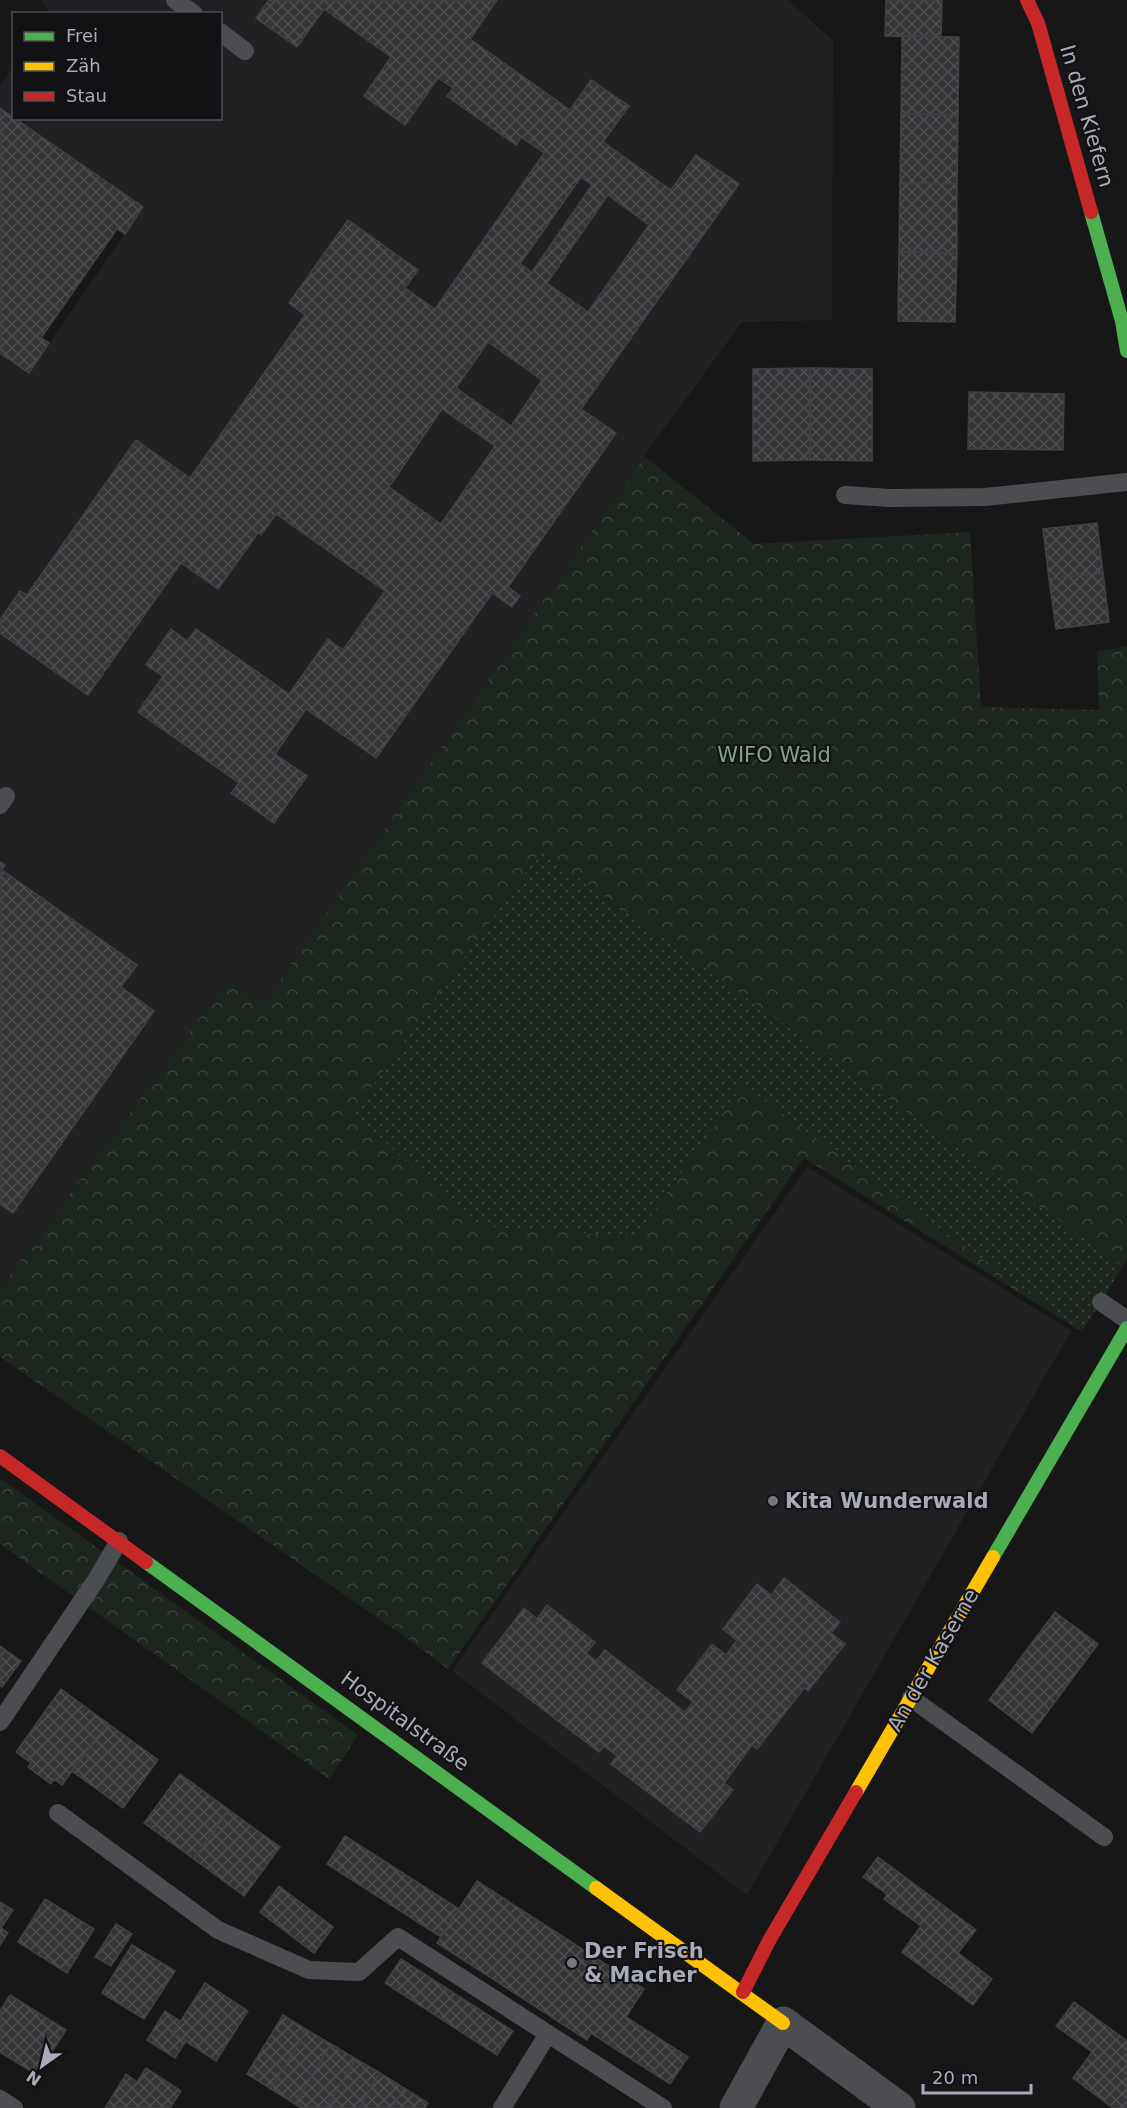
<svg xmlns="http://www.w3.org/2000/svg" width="1127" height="2108" viewBox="0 0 1127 2108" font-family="'DejaVu Sans',sans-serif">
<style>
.built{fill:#212124}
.grass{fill:url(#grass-dots)}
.forest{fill:url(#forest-crowns)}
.building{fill:url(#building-cross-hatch);stroke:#404144;stroke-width:1.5;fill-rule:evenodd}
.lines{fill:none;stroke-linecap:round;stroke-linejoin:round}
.lane{stroke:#4b4d51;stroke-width:18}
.street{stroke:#4b4d51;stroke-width:33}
.fast{stroke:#4caf50;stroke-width:14}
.slow{stroke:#ffc107;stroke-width:14}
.jam{stroke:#c62828;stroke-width:14}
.poi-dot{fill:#757881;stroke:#121114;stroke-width:2}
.labels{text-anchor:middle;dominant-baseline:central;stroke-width:4.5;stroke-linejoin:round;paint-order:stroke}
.street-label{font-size:21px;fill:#a8acb9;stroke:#121114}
.park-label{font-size:21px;fill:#7fa485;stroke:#121114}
.poi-label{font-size:21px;font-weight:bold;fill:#a8acb9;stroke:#121114;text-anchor:start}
</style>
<defs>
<pattern id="grass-dots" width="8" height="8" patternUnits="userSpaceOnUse" patternTransform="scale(1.5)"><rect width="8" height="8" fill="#1d251f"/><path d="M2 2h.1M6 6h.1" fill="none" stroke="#3b423d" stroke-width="1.8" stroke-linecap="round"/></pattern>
<pattern id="forest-crowns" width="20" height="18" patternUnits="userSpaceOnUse" patternTransform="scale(1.5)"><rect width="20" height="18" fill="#1d251f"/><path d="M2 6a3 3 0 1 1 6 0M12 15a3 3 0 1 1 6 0" fill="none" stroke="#3b423d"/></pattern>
<pattern id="building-cross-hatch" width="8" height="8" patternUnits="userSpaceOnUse" patternTransform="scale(1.5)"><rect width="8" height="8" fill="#353537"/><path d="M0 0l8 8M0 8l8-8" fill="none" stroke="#4f5052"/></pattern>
</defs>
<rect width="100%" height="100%" fill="#171718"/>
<!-- built -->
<g class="built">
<polygon points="42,0 788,0 833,41 832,320 742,322 644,456 263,1005 228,980 0,1288 0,353 29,373 143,207 16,119 220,118 220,14 48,13 49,11"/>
<polygon points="13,66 13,117 0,108 0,86"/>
<polygon points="807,1167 1071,1331 747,1895 452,1671"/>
</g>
<!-- grass -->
<polygon class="grass" points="541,850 1123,1266 1082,1332 743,1086 636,1237 474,1226 353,1112"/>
<!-- forest -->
<g class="forest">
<polygon points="644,456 754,544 970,532 981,707 1099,710 1097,652 1127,646 1127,1259 1123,1266 541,851 354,1112 474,1226 636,1237 743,1085 1082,1332 804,1158 448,1669 404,1636 0,1357 0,1288 228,980 263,1004"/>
<polygon points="0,1478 358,1735 329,1779 0,1544"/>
</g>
<!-- building -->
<g class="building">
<path d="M 269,0 L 497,0 L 470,39 L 570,110 L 591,80 L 629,106 L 603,142 L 671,190 L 696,155 L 739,184 L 581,409 L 616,433 L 508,587 L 520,596 L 512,607 L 492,593 L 376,758 L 306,709 L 275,754 L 307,776 L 274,823 L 231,793 L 239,783 L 138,712 L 163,676 L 146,665 L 171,629 L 187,641 L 196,629 L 289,694 L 328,639 L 343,650 L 385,591 L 276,514 L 261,535 L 258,533 L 218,589 L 181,563 L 88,695 L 0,633 L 0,620 L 20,591 L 27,595 L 136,440 L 190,478 L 305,315 L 289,303 L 348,220 L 418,270 L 405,288 L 435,309 L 544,153 L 521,137 L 516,145 L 447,96 L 453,88 L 438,78 L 405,125 L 364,96 L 391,57 L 324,9 L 297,47 L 256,18 ZM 581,177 L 592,185 L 532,272 L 520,264 ZM 608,195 L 649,225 L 588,312 L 547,283 ZM 488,342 L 542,380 L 511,426 L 456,388 ZM 442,409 L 495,446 L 441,524 L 389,487 Z"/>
<polygon points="886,0 942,0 941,37 885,36"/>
<polygon points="902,36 959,37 958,115 901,114"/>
<polygon points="0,108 143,207 125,234 117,229 41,338 49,343 29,373 0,353"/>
<polygon points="901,114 958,115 957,184 900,183"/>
<polygon points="900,183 957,184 957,253 899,252"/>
<polygon points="899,252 957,253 955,322 898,321"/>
<polygon points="810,368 810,460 753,461 753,369"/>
<polygon points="810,368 872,369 872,461 810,460"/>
<polygon points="969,392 1064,394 1063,450 968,449"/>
<polygon points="1097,523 1103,573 1049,579 1043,529"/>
<polygon points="1103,573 1109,622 1056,629 1049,579"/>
<polygon points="0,862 5,865 2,870 137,965 121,987 154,1011 13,1213 0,1204"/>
<polygon points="784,1578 840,1622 831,1633 845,1644 808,1691 804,1688 757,1749 752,1745 724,1783 733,1790 700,1832 611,1764 617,1756 604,1746 599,1752 482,1663 524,1608 537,1619 547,1605 595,1642 586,1653 596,1661 605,1650 685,1712 693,1702 677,1690 712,1644 726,1655 737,1640 723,1629 757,1584 771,1595"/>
<polygon points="1055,1612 1098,1644 1032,1733 989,1700"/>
<polygon points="0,1646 21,1661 2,1687 0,1686"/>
<polygon points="61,1689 107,1723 62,1785 54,1779 51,1784 28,1767 31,1763 16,1752"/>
<polygon points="107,1723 158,1760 123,1808 72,1771"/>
<polygon points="180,1774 229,1810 194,1859 144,1823"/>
<polygon points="229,1810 280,1847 244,1896 194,1859"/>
<polygon points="345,1836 459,1909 441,1937 327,1864"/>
<polygon points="878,1857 976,1930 958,1953 992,1979 973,2005 902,1952 921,1926 884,1899 887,1894 863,1877"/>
<polygon points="477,1881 644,1989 626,2017 688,2057 670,2084 591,2033 587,2040 437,1943"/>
<polygon points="279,1886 333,1927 314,1953 260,1912"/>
<polygon points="45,1899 94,1929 67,1973 18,1942"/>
<polygon points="0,1902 13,1910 1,1928 8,1933 0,1945"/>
<polygon points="116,1924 132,1934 111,1966 95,1957"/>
<polygon points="132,1945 175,1971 144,2019 102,1993"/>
<polygon points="401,1959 513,2031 497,2055 385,1983"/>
<polygon points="205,1983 248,2011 216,2061 173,2033"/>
<polygon points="10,1995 66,2030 37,2075 0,2052 0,2011"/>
<polygon points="1074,2002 1127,2041 1127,2108 1113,2108 1073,2078 1092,2052 1056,2026"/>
<polygon points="165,2011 180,2021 173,2033 186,2041 175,2058 147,2040"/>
<polygon points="283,2015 307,2030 271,2089 247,2074"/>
<polygon points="307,2030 331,2044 295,2104 271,2089"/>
<polygon points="331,2044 356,2059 326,2108 302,2108 295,2104"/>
<polygon points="356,2059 380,2073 359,2108 326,2108"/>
<polygon points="146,2068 181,2091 170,2108 105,2108 126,2074 137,2082"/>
<polygon points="380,2073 404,2088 392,2108 359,2108"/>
<polygon points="404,2088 428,2103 425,2108 392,2108"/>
</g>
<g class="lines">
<!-- lane -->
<g class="lane">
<polyline points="175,0 194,14"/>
<polyline points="220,32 245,51"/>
<polyline points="845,495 890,498 985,497 1127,482"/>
<polyline points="0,805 6,796"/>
<polyline points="1101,1302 1127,1320"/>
<polyline points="911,1698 1104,1837"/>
<polyline points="0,1722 96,1580 119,1541"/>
<polyline points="58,1813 218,1930 309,1970 359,1972 398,1937 663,2108"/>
<polyline points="0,2099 14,2108"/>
<polyline points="502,2108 548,2034"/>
</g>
<!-- street -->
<polyline class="street" points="736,2108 783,2023 899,2108"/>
<!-- fast -->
<g class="fast">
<polyline points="1091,212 1122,321 1127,351"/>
<polyline points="993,1557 1127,1328"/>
<polyline points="146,1562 596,1888"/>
</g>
<!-- slow -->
<g class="slow">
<polyline points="856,1792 993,1557"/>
<polyline points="596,1888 783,2023"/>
</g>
<!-- jam -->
<g class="jam">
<polyline points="1027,0 1038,23 1091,212"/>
<polyline points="0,1456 146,1562"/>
<polyline points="743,1992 770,1939 856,1792"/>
</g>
</g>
<!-- markers -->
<g class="poi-dot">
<circle cx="773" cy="1501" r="6"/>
<circle cx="572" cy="1963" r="6"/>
</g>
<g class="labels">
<!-- street labels -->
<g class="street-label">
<text transform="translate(1087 116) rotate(74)">In den Kiefern</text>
<text transform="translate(933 1660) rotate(-60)">An der Kaserne</text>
<text transform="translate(405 1721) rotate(36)">Hospitalstraße</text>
</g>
<!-- park labels -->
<g class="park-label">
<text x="774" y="755">WIFO Wald</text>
</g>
<!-- poi labels -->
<g class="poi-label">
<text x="785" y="1501">Kita Wunderwald</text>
<text x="584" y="1951">Der Frisch<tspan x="584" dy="24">&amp; Macher</tspan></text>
</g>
</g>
<!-- legend -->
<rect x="12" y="12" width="210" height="108" fill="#121114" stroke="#4e4f56" stroke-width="1.5"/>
<rect x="24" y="32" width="30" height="9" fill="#4caf50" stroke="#4e4f56" stroke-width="1.5"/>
<text x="66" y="42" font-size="18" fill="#a8acb9">Frei</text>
<rect x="24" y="62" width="30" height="9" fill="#ffc107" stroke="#4e4f56" stroke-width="1.5"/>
<text x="66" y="72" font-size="18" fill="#a8acb9">Zäh</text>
<rect x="24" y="92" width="30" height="9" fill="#c62828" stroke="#4e4f56" stroke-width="1.5"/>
<text x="66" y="102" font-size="18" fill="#a8acb9">Stau</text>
<!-- north arrow -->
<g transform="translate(42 2066) rotate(214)" stroke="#121114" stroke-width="4.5" paint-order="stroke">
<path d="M0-4.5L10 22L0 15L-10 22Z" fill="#a8acb9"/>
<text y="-9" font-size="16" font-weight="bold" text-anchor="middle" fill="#a8acb9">N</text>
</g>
<!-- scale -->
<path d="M923 2084v9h108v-9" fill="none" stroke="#a8acb9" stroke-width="3"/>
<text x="932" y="2084" font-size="18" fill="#a8acb9" stroke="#121114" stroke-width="4.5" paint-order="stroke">20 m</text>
</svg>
